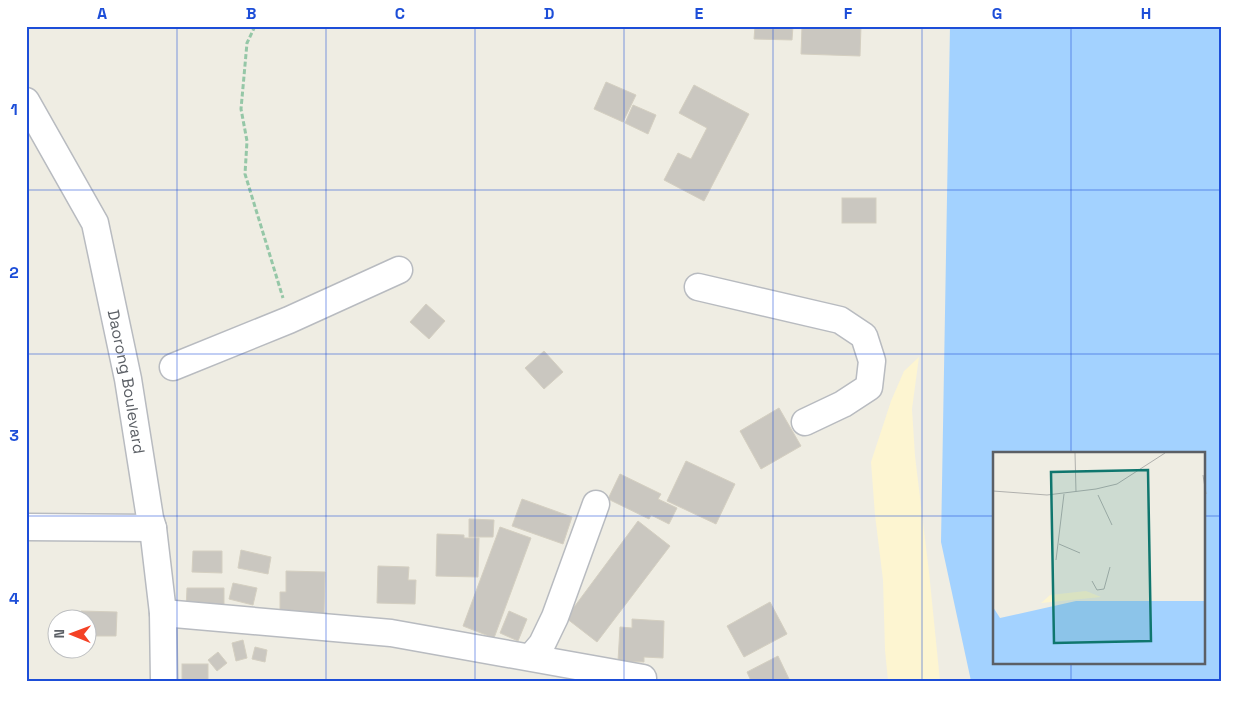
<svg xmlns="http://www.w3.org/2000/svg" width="1248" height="707" viewBox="0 0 1248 707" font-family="'Space Grotesk',sans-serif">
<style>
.sand{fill:#fdf5d1}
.water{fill:#a3d2ff;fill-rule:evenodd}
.building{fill:#cac7c0;stroke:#d4cfc1}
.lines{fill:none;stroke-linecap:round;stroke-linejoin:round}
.minor-casing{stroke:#b8bbc0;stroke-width:29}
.path{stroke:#95c7a7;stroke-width:3;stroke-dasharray:5 2.5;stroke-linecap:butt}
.minor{stroke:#fff;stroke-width:26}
.grid{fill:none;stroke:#1d4ed8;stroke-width:1;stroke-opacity:0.55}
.labels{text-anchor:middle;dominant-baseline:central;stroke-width:4;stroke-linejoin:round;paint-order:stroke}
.street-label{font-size:16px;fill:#5b5f65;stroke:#fff}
.inset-road{fill:none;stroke:#b0b0ad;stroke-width:1}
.view{fill:#0f766e;fill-opacity:0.15;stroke:#0f766e;stroke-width:2.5}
.inset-edge{fill:none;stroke:#5b5f65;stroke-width:2.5}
.neatline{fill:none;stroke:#1d4ed8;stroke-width:2}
.grid-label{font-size:16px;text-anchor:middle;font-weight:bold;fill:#1d4ed8}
</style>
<rect width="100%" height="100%" fill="#efede3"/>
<!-- sand -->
<polygon class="sand" points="919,357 912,409 915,456 929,572 940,681 888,681 885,650 883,580 875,515 871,462 891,401 904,371"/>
<!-- water -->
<path class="water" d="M 950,26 L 1222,26 L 1222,681 L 971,681 L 941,542 ZM 994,453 L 1204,453 L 1204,663 L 994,663 Z"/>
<!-- building -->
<g class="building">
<polygon points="755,26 793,26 792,40 754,39"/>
<polygon points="802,26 861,26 860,56 801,54"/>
<polygon points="606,82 636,95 623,122 594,109"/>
<polygon points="694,85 749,114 704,201 664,180 678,153 691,159 707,128 679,113"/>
<polygon points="633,105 656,115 648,134 625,123"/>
<rect x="842" y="198" width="34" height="25"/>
<polygon points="426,304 445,321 429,339 410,322"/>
<polygon points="544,351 563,372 544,389 525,368"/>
<polygon points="779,408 801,446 761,469 740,431"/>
<polygon points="686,461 735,484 716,524 667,501"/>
<polygon points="620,474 661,494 658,499 677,508 669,524 651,515 649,519 608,499"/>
<polygon points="522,499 572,517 563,544 512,526"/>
<polygon points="469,519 494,520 493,537 469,537"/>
<polygon points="638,521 670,546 597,642 566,618"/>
<polygon points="500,527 531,538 494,638 463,626"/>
<polygon points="437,534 464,535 464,538 479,538 478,577 436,576"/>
<polygon points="241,550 271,557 268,574 238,568"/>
<polygon points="193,551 222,551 222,573 192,572"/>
<polygon points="378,566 409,567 408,580 416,580 415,604 377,603"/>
<polygon points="286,571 325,572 324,614 280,613 280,592 286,592"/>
<polygon points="233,583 257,588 253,605 229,599"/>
<polygon points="187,588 224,588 224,609 186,609"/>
<polygon points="770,602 787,634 744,657 727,626"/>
<polygon points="81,611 117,612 116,636 88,636 88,620 81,620"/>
<polygon points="509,611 527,619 518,641 500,633"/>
<polygon points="632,619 664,621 663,658 644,657 644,662 618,661 620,627 632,628"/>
<polygon points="243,640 247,658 236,661 232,643"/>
<polygon points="255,647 267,650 265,662 252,659"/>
<polygon points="218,652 227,663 217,671 208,660"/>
<polygon points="778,656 790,681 751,681 747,672"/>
<rect x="182" y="664" width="26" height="17"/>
</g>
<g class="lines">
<!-- minor casing -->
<g class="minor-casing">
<g id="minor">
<path id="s1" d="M 26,101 L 95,223 L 128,379 L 150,518 L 153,528 L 163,613 L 164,681"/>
<polyline points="698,287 840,320 864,336 872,361 869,387 843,404 805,422"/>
<polyline points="173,367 289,320 399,270"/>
<polyline points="26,527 153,528"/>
<polyline points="163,613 391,633 643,678"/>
<polyline points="531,657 542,644 555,617 596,504"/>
</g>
</g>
<!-- path -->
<polyline class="path" points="255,26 247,43 241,109 247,141 245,174 283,298"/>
<!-- minor -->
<use href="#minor" class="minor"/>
</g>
<!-- grid -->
<path class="grid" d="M 177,26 L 177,681M 326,26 L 326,681M 475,26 L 475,681M 624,26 L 624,681M 773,26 L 773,681M 922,26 L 922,681M 1071,26 L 1071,453M 26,190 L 1222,190M 26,354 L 1222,354M 26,516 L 994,516M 1204,516 L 1222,516M 1071,663 L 1071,681"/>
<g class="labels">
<!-- street labels -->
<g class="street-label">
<text stroke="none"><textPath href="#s1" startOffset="302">Daorong Boulevard</textPath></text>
</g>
</g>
<!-- overview -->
<g transform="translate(993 452)">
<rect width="212" height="212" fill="#efede3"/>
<path d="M 93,139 L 108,145 L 48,151 L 57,143 Z" fill="#fdf5d1"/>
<path d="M 83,149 L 212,149 L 212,212 L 0,212 L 0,155 L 7,166 Z" fill="#a3d2ff"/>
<path class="inset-road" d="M 82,1 L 83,40M 210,23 L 213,42M 0,39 L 54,43 L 103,37 L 124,32 L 172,1M 105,43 L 119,73M 66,92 L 87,101M 63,108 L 71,42M 99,129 L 104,138 L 111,137 L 117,115"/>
<path class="view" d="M 155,18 L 158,189 L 61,191 L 58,20 Z"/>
<rect width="212" height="212" class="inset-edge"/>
</g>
<!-- border -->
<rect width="1248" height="707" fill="none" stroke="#ffffff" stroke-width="55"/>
<!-- north arrow -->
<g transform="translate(72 634) rotate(271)"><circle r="24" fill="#ffffff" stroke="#bdbfc1"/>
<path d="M0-4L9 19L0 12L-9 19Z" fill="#f44125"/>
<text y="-8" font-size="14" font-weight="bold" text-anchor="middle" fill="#5b5f65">N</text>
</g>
<rect x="28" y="28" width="1192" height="652" class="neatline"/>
<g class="grid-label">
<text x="102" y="19">A</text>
<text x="251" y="19">B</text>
<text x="400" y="19">C</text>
<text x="549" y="19">D</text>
<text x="699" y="19">E</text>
<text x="848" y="19">F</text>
<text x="997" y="19">G</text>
<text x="1146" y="19">H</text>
<text x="14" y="115">1</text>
<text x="14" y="278">2</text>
<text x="14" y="441">3</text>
<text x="14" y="604">4</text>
</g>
</svg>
